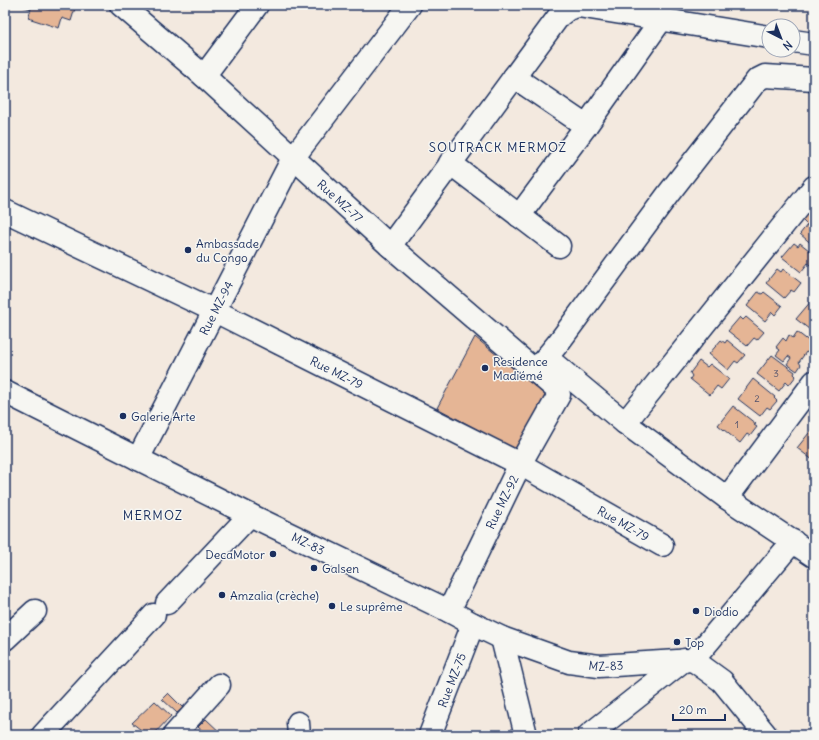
<svg xmlns="http://www.w3.org/2000/svg" width="819" height="740" viewBox="0 0 819 740" font-family="Delius,sans-serif">
<style>
.building{fill:#e5b595;stroke:#1b2f5e}
.lines{fill:none;stroke-linecap:round;stroke-linejoin:round}
.minor-casing{stroke:#1b2f5e;stroke-width:25}
.minor{stroke:#f6f6f2;stroke-width:22}
.poi-dot{fill:#1b2f5e;stroke:#f6f6f2;stroke-width:1.5}
.labels{text-anchor:middle;dominant-baseline:central;stroke-width:3;stroke-linejoin:round;paint-order:stroke}
.number-label{font-size:10px;fill:#4e506c}
.street-label{font-size:12px;fill:#1b2f5e;stroke:#f6f6f2}
.poi-label{font-size:12px;fill:#1b2f5e;stroke:#f6f6f2;text-anchor:start}
.neighbourhood-label{font-size:13px;letter-spacing:1px;fill:#1b2f5e;stroke:#f6f6f2}
</style>
<rect width="100%" height="100%" fill="#f3e9df"/>
<filter id="ink" filterUnits="userSpaceOnUse"><feTurbulence type="fractalNoise" baseFrequency=".025" numOctaves="2"/><feDisplacementMap in="SourceGraphic" scale="8" xChannelSelector="R" yChannelSelector="G"/><feConvolveMatrix kernelMatrix="1 2 1 2 8 2 1 2 1" color-interpolation-filters="sRGB"/></filter>
<g filter="url(#ink)">
<!-- building -->
<g class="building">
<polygon points="18,5 76,5 71,21 62,18 59,28 28,18 31,9"/>
<polygon points="814,205 814,246 800,234 807,225 802,220"/>
<polygon points="794,243 798,246 800,243 814,254 814,262 811,266 808,263 801,272 782,257"/>
<polygon points="777,269 781,272 783,269 801,283 794,292 791,290 784,298 766,283"/>
<polygon points="758,292 762,294 764,292 782,306 775,315 772,312 765,321 747,306"/>
<polygon points="812,300 814,302 814,333 796,319"/>
<polygon points="740,317 743,320 746,317 764,332 757,340 754,338 747,346 728,331"/>
<polygon points="797,332 814,345 808,353 806,352 799,362 801,365 797,371 787,364 791,358 788,356 784,361 776,355 780,350 776,347 783,338 786,341 789,335 793,338"/>
<polygon points="475,337 549,398 518,451 437,408"/>
<polygon points="721,340 725,343 727,340 745,355 738,363 735,361 728,370 709,354"/>
<polygon points="772,355 795,372 794,374 796,376 789,385 786,382 779,391 757,374"/>
<polygon points="699,361 707,367 710,364 729,379 721,389 717,386 710,395 690,379 692,376 690,373"/>
<polygon points="753,379 775,397 774,398 777,401 770,409 767,407 760,416 738,399"/>
<polygon points="733,406 756,424 754,425 757,427 750,436 747,434 740,443 718,425"/>
<polygon points="813,428 814,429 814,461 797,448"/>
<polygon points="168,693 183,708 177,713 162,699"/>
<polygon points="155,701 171,716 153,735 148,730 145,733 132,723"/>
<polygon points="206,719 223,735 207,735 198,727"/>
</g>
<g class="lines">
<!-- minor casing -->
<g class="minor-casing">
<g id="minor">
<path id="s1" d="M 121,5 L 204,76 L 390,246 L 555,388 L 558,392 L 559,395 L 520,464 L 449,611"/>
<polyline points="793,41 814,44"/>
<polyline points="204,76 257,5"/>
<polyline points="514,77 586,126"/>
<polyline points="450,163 559,246"/>
<path id="s2" d="M 5,211 L 215,311 L 520,464 L 662,545"/>
<polyline points="519,216 586,126 661,20"/>
<polyline points="390,246 559,16 568,9 578,6 769,37"/>
<polyline points="547,358 625,423 727,498 814,556"/>
<polyline points="535,371 559,342 669,193 757,80 765,76 814,79"/>
<path id="s3" d="M 5,392 L 250,515 L 449,611 L 473,624 L 502,638 L 569,662 L 599,666 L 693,660"/>
<polyline points="625,423 814,187"/>
<path id="s4" d="M 138,459 L 293,158 L 410,5"/>
<polyline points="727,498 814,382"/>
<polyline points="167,603 250,515"/>
<polyline points="502,638 526,735"/>
<polyline points="5,639 35,611"/>
<polyline points="693,660 793,541"/>
<polyline points="693,660 722,681 766,735"/>
<polyline points="298,723 299,735"/>
<polyline points="43,735 154,615"/>
<polyline points="174,735 219,685"/>
<path id="s5" d="M 430,735 L 473,624"/>
<polyline points="589,735 684,660"/>
</g>
</g>
<!-- minor -->
<use href="#minor" class="minor"/>
</g>
</g>
<!-- markers -->
<g class="poi-dot">
<circle cx="188" cy="250" r="4"/>
<circle cx="485" cy="368" r="4"/>
<circle cx="123" cy="416" r="4"/>
<circle cx="273" cy="554" r="4"/>
<circle cx="314" cy="568" r="4"/>
<circle cx="222" cy="595" r="4"/>
<circle cx="332" cy="606" r="4"/>
<circle cx="696" cy="611" r="4"/>
<circle cx="677" cy="642" r="4"/>
</g>
<g class="labels">
<!-- number labels -->
<g class="number-label">
<text x="776" y="373">3</text>
<text x="757" y="398">2</text>
<text x="737" y="424">1</text>
</g>
<!-- street labels -->
<g class="street-label">
<text stroke="none"><textPath href="#s1" startOffset="294">Rue MZ-77</textPath></text>
<text stroke="none"><textPath href="#s4" startOffset="170">Rue MZ-94</textPath></text>
<text stroke="none"><textPath href="#s2" startOffset="369">Rue MZ-79</textPath></text>
<text transform="translate(502 502) rotate(-64)">Rue MZ-92</text>
<text stroke="none"><textPath href="#s2" startOffset="693">Rue MZ-79</textPath></text>
<text stroke="none"><textPath href="#s3" startOffset="339">MZ-83</textPath></text>
<text stroke="none"><textPath href="#s3" startOffset="663">MZ-83</textPath></text>
<text stroke="none"><textPath href="#s5" startOffset="59">Rue MZ-75</textPath></text>
</g>
<!-- poi labels -->
<g class="poi-label">
<text x="196" y="243">Ambassade<tspan x="196" dy="14">du Congo</tspan></text>
<text x="493" y="361">Residence<tspan x="493" dy="14">Madiémé</tspan></text>
<text x="131" y="416">Galerie Arte</text>
<text x="265" y="554" text-anchor="end">DecaMotor</text>
<text x="322" y="568">Galsen</text>
<text x="230" y="595">Amzalia (crèche)</text>
<text x="340" y="606">Le suprême</text>
<text x="704" y="611">Diodio</text>
<text x="685" y="642">Top</text>
</g>
<!-- neighbourhood labels -->
<g class="neighbourhood-label">
<text x="498" y="147">SOUTRACK MERMOZ</text>
<text x="153" y="515">MERMOZ</text>
</g>
</g>
<!-- margin -->
<rect width="819" height="740" fill="none" stroke="#f6f6f2" stroke-width="20"/>
<rect x="10" y="10" width="799" height="720" fill="none" stroke="#1b2f5e" stroke-width="1.5" filter="url(#ink)"/>
<!-- north arrow -->
<g transform="translate(781 38) rotate(138)"><circle r="19" fill="#f6f6f2" stroke="#9ea6b7"/>
<path d="M0-3L7 15L0 10L-7 15Z" fill="#1b2f5e"/>
<text y="-6" font-size="11" font-weight="bold" text-anchor="middle" fill="#1b2f5e">N</text>
</g>
<!-- scale -->
<path d="M673 714v6h52v-6" fill="none" stroke="#1b2f5e" stroke-width="2"/>
<text x="679" y="714" font-size="12" fill="#1b2f5e" stroke="#f6f6f2" stroke-width="3" paint-order="stroke">20 m</text>
</svg>
